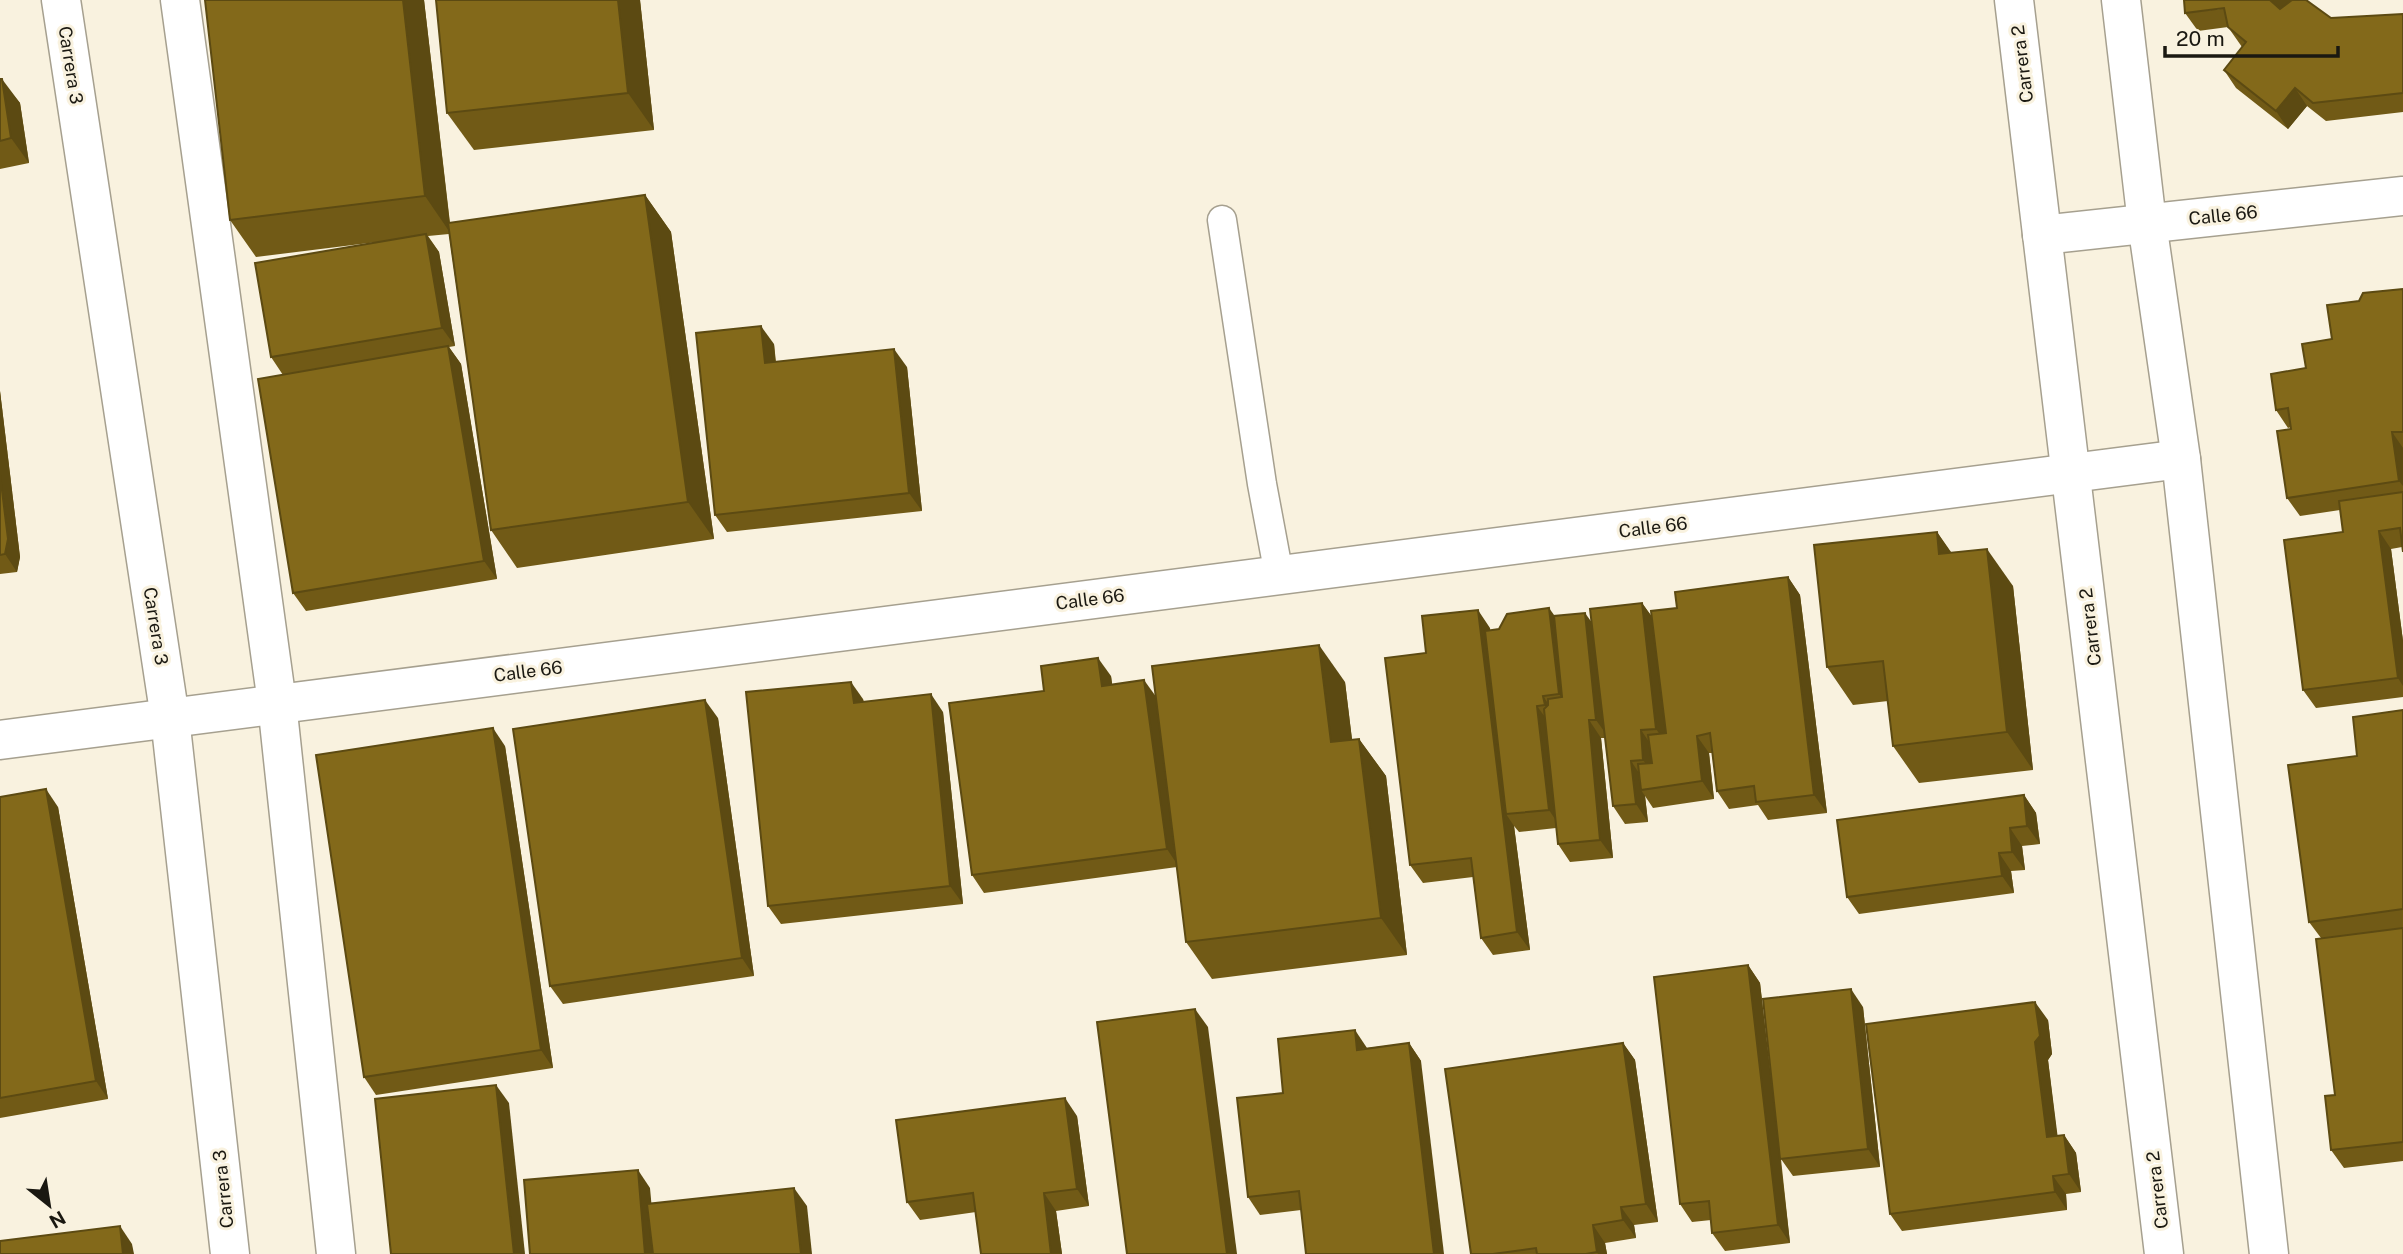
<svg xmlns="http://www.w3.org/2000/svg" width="2403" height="1254" viewBox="0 0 2403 1254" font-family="'Public Sans',sans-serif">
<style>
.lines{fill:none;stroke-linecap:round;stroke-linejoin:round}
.lane-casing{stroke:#a6a08f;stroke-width:31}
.street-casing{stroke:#a6a08f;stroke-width:41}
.lane{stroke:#fff;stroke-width:28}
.street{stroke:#fff;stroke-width:38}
.wall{fill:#715a16}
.shaded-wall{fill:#5c4a12}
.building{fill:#83691a;stroke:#5c4a12;stroke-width:2}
.labels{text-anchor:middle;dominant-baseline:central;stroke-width:6;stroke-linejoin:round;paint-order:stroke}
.street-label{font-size:18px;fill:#1a1811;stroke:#f9f2df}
</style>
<rect width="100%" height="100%" fill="#f9f2df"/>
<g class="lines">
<!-- lane casing -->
<g class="lane-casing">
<polyline id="lane" points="1222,220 1262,484 1279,575"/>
</g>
<!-- street casing -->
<g class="street-casing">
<g id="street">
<polyline points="61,0 170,718 230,1254"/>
<polyline points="180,0 277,703 336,1254"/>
<polyline points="2014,0 2164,1254"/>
<polyline points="2121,0 2147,223 2181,459 2269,1254"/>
<polyline points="2042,235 2403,196"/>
<polyline points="0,740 2181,459"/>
</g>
</g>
<!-- lane -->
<use href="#lane" class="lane"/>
<!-- street -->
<use href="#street" class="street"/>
</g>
<!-- wall -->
<g class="wall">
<polygon points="424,0 450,223 645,195 671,232 714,539 517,568 491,530 449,234 428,236 439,252 455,346 449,347 461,364 497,579 306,611 293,593 283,375 271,357 377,242 256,257 230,220"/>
<polygon points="640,0 654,130 474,150 447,113"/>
<polygon points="2291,1 2331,18 2403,14 2403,112 2326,121 2307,106 2288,129 2236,88 2224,70 2242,47 2228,27 2198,31 2185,13"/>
<polygon points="0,79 20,103 29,163 0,169"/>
<polygon points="2403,289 2403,552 2402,547 2391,549 2403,641 2403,697 2316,708 2303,690 2343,532 2340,510 2300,516 2287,498 2291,429 2291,427 2288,428 2276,410 2306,368 2332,339 2359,301"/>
<polygon points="774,344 776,362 907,367 922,511 727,532 715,515"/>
<polygon points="0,391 20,557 17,572 0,574"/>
<polygon points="1937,532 1951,553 2013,586 2033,770 1919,783 1893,746 1888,701 1853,705 1827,667"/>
<polygon points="1788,577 1800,595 1827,813 1768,820 1758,805 1729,809 1717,791 1712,753 1709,753 1714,799 1653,808 1645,796 1648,822 1625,824 1613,806 1605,738 1601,738 1613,858 1570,862 1558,844 1556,828 1519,832 1514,826 1530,950 1493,955 1481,938 1473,877 1423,883 1410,865 1426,653 1490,628 1490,630 1499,629 1555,616 1591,621 1642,603 1652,617 1677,608"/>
<polygon points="1111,676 1112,685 1156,698 1345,682 1352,740 1359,739 1386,776 1407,955 1212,979 1186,942 1177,867 984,893 972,875 1044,691"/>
<polygon points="863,699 864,702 943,712 963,904 781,924 768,906"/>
<polygon points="2403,710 2403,1161 2344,1168 2331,1150 2335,1095 2321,938 2309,922 2357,756"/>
<polygon points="718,718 754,976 563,1004 550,986"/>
<polygon points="505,746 553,1068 376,1095 364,1077"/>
<polygon points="2024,795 2036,813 2040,844 2022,846 2025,870 2011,871 2014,893 1859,914 1847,897"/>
<polygon points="0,797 58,807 108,1099 0,1118"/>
<polygon points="1748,965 1760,983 1775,1112 1863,1007 1880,1167 1793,1176 1781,1159 1790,1243 1725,1251 1712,1233 1711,1220 1692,1222 1680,1204"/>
<polygon points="2048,1020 2052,1054 2048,1060 2057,1136 2064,1135 2076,1153 2081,1192 2066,1194 2067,1210 1902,1231 1890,1214"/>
<polygon points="1409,1043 1421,1061 1301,1210 1260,1215 1248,1197 1283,1093 1367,1048"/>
<polygon points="1623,1043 1635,1060 1658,1222 1634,1225 1636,1238 1605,1243 1607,1254 1471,1254"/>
<polygon points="1077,1116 1089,1206 1056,1211 1062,1254 981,1254 976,1212 920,1220 907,1202"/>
</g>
<!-- shaded-wall -->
<g class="shaded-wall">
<polygon points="403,0 424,0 451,234 425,196"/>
<polygon points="618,0 640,0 654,130 628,93"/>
<polygon points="2272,0 2291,0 2292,9 2283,19 2271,1"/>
<polygon points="2,79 20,103 29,163 11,138"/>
<polygon points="2295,88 2307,106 2288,129 2276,111"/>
<polygon points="645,195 671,232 714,539 688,502"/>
<polygon points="426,234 439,252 455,346 442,328"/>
<polygon points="761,326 774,344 777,381 765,363"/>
<polygon points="448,346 461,364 497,579 484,561"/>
<polygon points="894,349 907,367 922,511 909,493"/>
<polygon points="0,391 20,557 17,572 5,554 0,474"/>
<polygon points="2392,432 2403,448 2403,486 2399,481"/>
<polygon points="2379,531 2391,549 2403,641 2403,686 2398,678"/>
<polygon points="1937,532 1963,569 1939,554"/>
<polygon points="1987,549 2013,586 2033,770 2007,732"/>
<polygon points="1788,577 1800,595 1827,813 1814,795"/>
<polygon points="1642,603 1655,621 1669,747 1656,729"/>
<polygon points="1549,608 1562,626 1572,712 1559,694"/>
<polygon points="1478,610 1490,628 1513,814 1506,814 1514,826 1530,950 1517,932"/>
<polygon points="1585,613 1598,631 1609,738 1596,720"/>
<polygon points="1319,645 1345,682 1357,780 1331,742"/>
<polygon points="1098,658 1111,676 1115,704 1102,686"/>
<polygon points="1144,680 1157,698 1179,867 1167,849"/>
<polygon points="851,682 863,699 866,721 854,703"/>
<polygon points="931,694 943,712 963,904 950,886"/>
<polygon points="1543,696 1555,714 1557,723 1545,705"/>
<polygon points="705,700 718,718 754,976 742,958"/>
<polygon points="1537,706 1550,724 1561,828 1549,810"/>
<polygon points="1589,720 1601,738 1613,858 1600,840"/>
<polygon points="493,728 505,746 553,1068 541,1050"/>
<polygon points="1641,730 1653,748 1656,777 1643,760"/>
<polygon points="1697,736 1709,753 1714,799 1702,781"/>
<polygon points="1359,739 1386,776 1407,955 1381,918"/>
<polygon points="1631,761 1643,779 1641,790 1645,796 1648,822 1636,804"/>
<polygon points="46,789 58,807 108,1099 96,1081"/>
<polygon points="2024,795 2036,813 2040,844 2027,826"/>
<polygon points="2010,828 2022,846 2025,870 2012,852"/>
<polygon points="1999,853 2011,871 2014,893 2002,876"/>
<polygon points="1748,965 1760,983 1790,1243 1778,1225"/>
<polygon points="1851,989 1863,1007 1880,1167 1868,1149"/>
<polygon points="2035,1002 2048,1020 2052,1054 2048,1060 2060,1155 2047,1137 2035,1042"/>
<polygon points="1195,1009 1208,1027 1237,1254 1227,1254"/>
<polygon points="1355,1030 1367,1048 1357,1050"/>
<polygon points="1409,1043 1421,1061 1444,1254 1434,1254"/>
<polygon points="1623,1043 1635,1060 1658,1222 1646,1204"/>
<polygon points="496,1085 509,1103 525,1254 514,1254"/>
<polygon points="1065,1098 1077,1116 1089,1206 1077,1189"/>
<polygon points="2064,1135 2076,1153 2081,1192 2069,1174"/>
<polygon points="638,1170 650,1188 656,1254 645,1254"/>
<polygon points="2053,1176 2066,1194 2067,1210 2055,1192"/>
<polygon points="794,1188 807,1206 812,1254 801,1254"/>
<polygon points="1044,1193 1056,1211 1062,1254 1051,1254"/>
<polygon points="1621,1207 1634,1225 1636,1238 1623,1220"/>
<polygon points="1593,1225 1605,1243 1607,1254 1598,1254 1597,1252"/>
<polygon points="120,1226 132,1244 134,1254 123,1254"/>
</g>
<!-- building -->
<g class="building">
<polygon points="205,0 403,0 425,196 230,220"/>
<polygon points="436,0 618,0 628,93 447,113"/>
<polygon points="2184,0 2272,0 2271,1 2280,9 2292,0 2306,0 2331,18 2403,14 2403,93 2313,103 2295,88 2276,111 2224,70 2246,42 2228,27 2224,8 2185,13"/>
<polygon points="0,79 2,79 11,138 0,141"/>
<polygon points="645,195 688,502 491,530 448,223"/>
<polygon points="426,234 442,328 271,357 255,263"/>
<polygon points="2403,289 2403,432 2392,432 2399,481 2287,498 2277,431 2291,429 2288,408 2276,410 2271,374 2306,368 2302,344 2332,339 2327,305 2359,301 2363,293"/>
<polygon points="761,326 765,363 894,349 909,493 715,515 696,333"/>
<polygon points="448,346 484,561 293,593 258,379"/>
<polygon points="0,474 8,539 5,554 0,555"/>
<polygon points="2403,492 2403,552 2400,528 2379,531 2398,678 2303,690 2284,540 2343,532 2339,501"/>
<polygon points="1937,532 1939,554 1987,549 2007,732 1893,746 1883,661 1827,667 1814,545"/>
<polygon points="1788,577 1814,795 1756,802 1754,786 1717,791 1710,733 1697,736 1702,781 1641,790 1638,764 1652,763 1648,735 1666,733 1651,611 1677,608 1675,592"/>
<polygon points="1642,603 1656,729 1641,730 1643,760 1631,761 1636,804 1613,806 1590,609"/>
<polygon points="1549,608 1559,694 1543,696 1545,705 1537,706 1549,810 1506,814 1485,631 1499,629 1507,614"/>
<polygon points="1478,610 1517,932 1481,938 1471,858 1410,865 1385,658 1426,653 1422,616"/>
<polygon points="1585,613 1596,720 1589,720 1600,840 1558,844 1544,709 1548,705 1548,699 1562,697 1554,616"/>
<polygon points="1319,645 1331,742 1359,739 1381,918 1186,942 1152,666"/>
<polygon points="1098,658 1102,686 1144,680 1167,849 972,875 949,703 1044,691 1041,666"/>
<polygon points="851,682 854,703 931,694 950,886 768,906 746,692"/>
<polygon points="705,700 742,958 550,986 513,729"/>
<polygon points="2403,710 2403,909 2309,922 2288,765 2357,756 2353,717"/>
<polygon points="493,728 541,1050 364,1077 316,755"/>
<polygon points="46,789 96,1081 0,1098 0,797"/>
<polygon points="2024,795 2027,826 2010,828 2012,852 1999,853 2002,876 1847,897 1837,820"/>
<polygon points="2403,928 2403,1142 2331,1150 2325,1096 2335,1095 2316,939"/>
<polygon points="1748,965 1778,1225 1712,1233 1709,1201 1680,1204 1654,977"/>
<polygon points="1851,989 1868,1149 1780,1159 1763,999"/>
<polygon points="2035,1002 2040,1036 2035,1042 2047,1137 2064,1135 2069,1174 2053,1176 2055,1192 1890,1214 1866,1024"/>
<polygon points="1195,1009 1227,1254 1127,1254 1097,1022"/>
<polygon points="1355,1030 1357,1050 1409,1043 1434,1254 1306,1254 1299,1191 1248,1197 1237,1098 1283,1093 1278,1039"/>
<polygon points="1623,1043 1646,1204 1621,1207 1623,1220 1593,1225 1597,1252 1586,1254 1537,1254 1536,1248 1493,1254 1471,1254 1445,1069"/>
<polygon points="496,1085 514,1254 391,1254 375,1099"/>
<polygon points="1065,1098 1077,1189 1044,1193 1051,1254 981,1254 973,1193 907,1202 896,1120"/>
<polygon points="638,1170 645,1254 530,1254 524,1180"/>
<polygon points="794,1188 801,1254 653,1254 647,1204"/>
<polygon points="120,1226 123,1254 0,1254 0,1241"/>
</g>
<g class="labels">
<!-- street labels -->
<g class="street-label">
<text transform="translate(2022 64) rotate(-97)">Carrera 2</text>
<text transform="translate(71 65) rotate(81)">Carrera 3</text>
<text transform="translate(2223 215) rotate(-6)">Calle 66</text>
<text transform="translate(1653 527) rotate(-7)">Calle 66</text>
<text transform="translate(1090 599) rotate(-7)">Calle 66</text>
<text transform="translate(156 626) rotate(81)">Carrera 3</text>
<text transform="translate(2090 627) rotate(-97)">Carrera 2</text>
<text transform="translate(528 671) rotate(-7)">Calle 66</text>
<text transform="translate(223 1189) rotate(-96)">Carrera 3</text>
<text transform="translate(2157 1190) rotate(-97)">Carrera 2</text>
</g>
</g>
<!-- north arrow -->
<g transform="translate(49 1205) rotate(150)" stroke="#f9f2df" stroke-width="5" paint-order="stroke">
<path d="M0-5L12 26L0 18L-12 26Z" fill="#1a1811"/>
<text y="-10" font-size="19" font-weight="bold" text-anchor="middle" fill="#1a1811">N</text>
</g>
<!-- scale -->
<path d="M2165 46v10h173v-10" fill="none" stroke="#1a1811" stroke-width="3.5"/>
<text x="2176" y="46" font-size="21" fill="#1a1811" stroke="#f9f2df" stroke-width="5" paint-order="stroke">20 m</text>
</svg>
